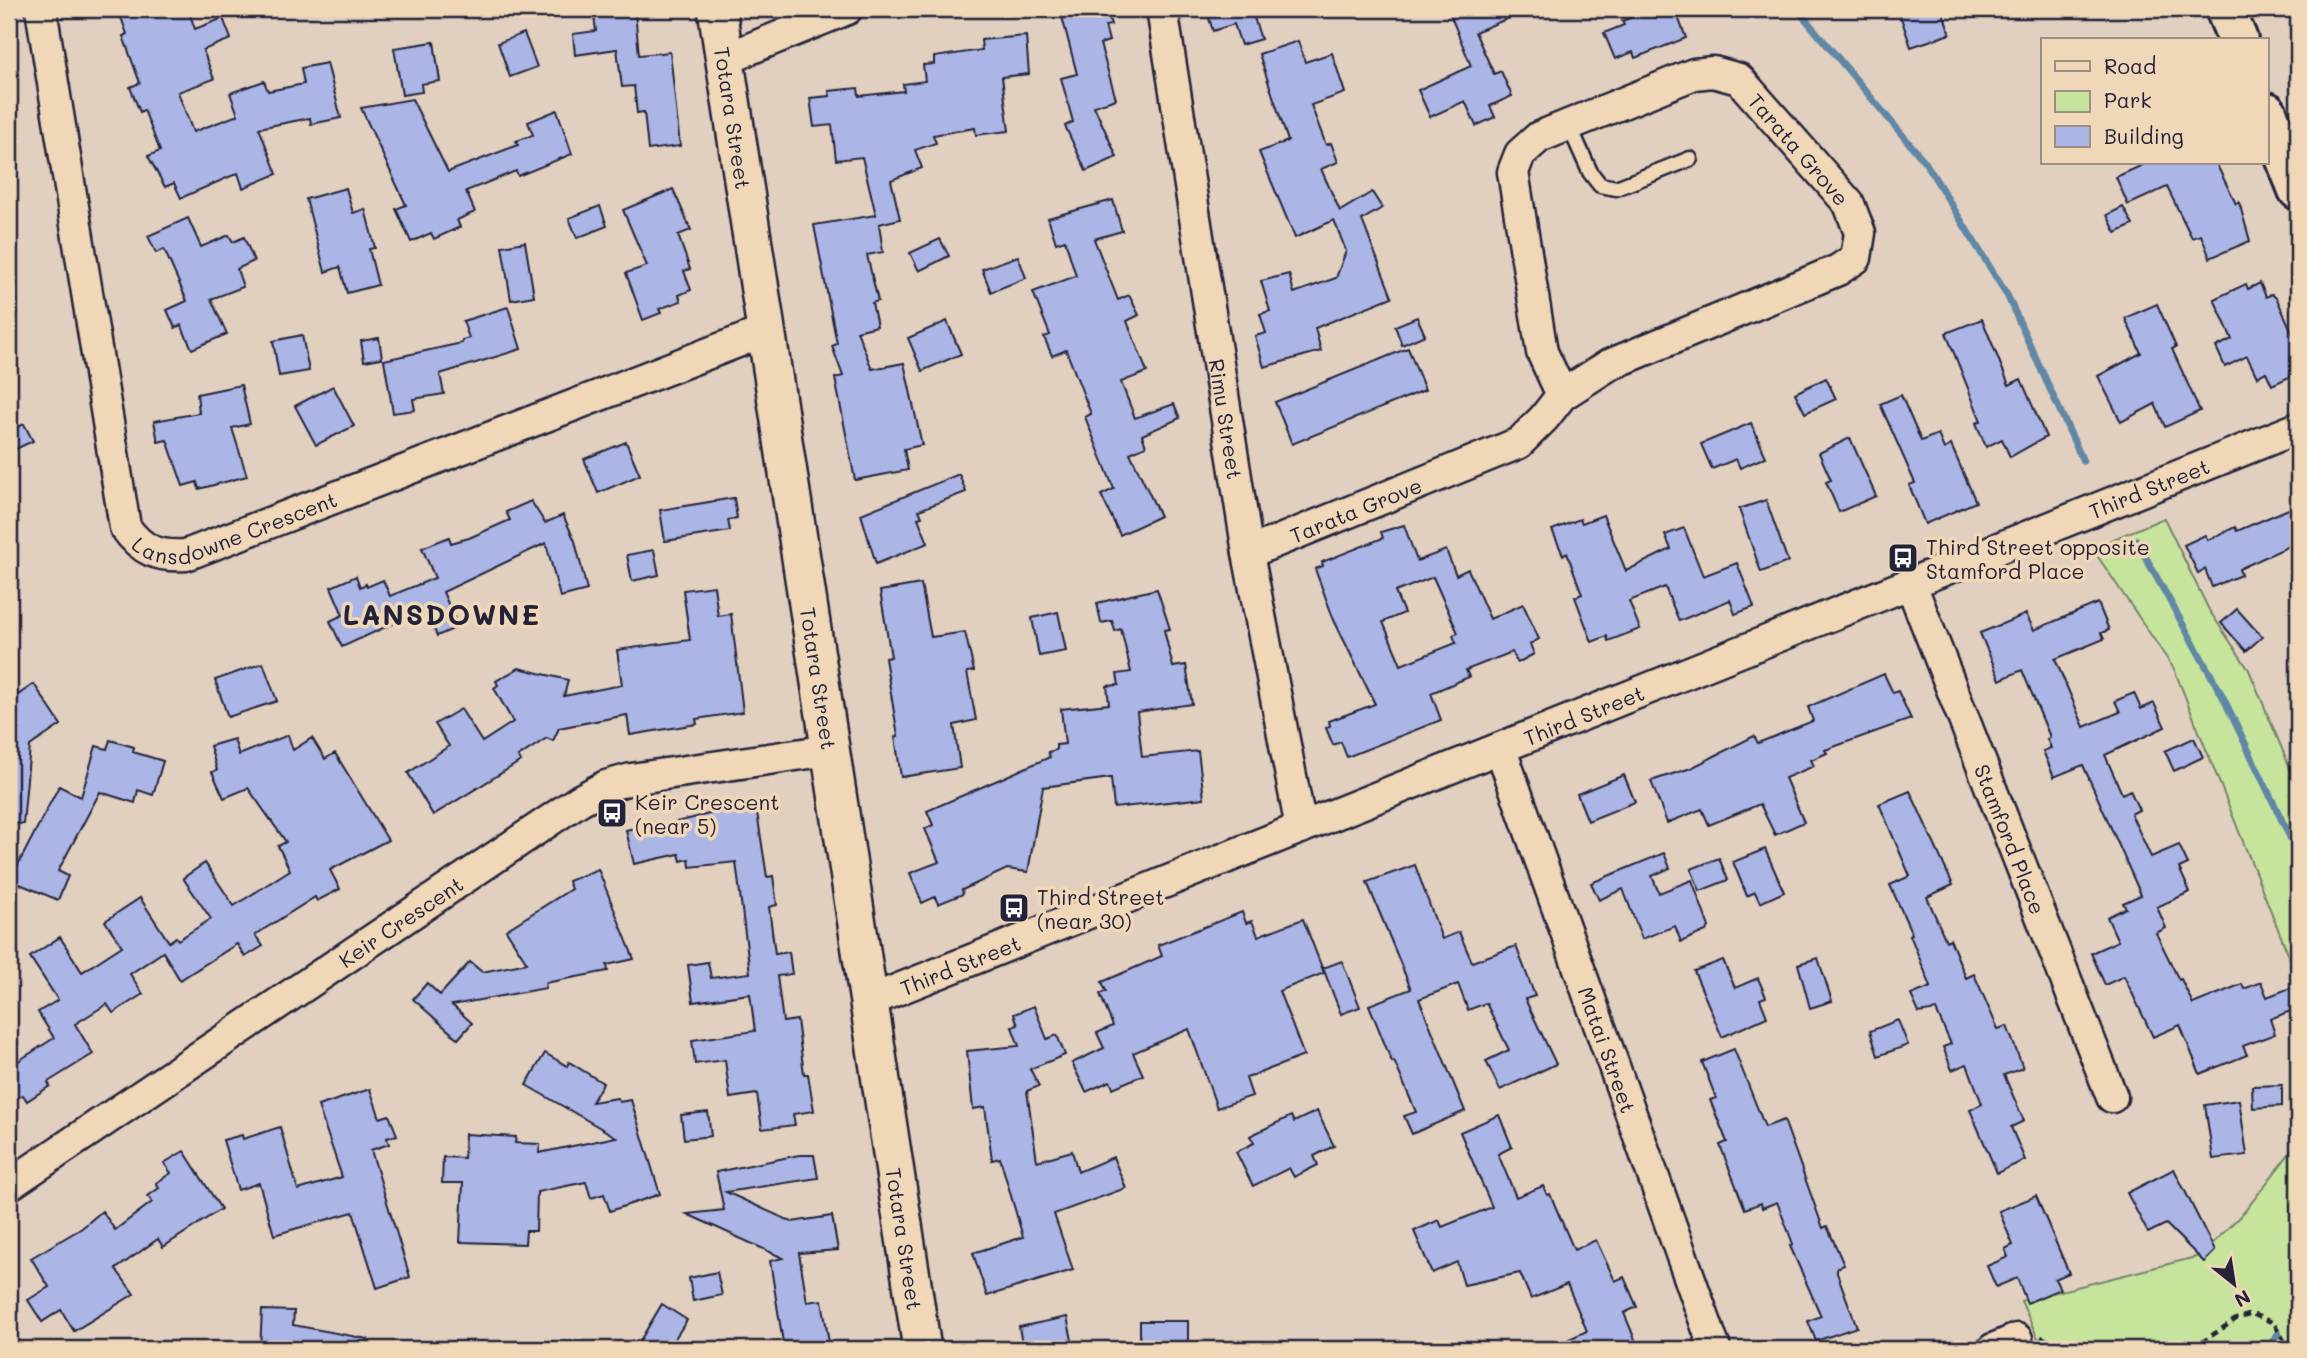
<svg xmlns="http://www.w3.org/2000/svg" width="2307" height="1358" viewBox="0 0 2307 1358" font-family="Mali,sans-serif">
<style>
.green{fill:#c6e49c;stroke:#74836c;stroke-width:2}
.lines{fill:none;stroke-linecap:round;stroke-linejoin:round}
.stream{stroke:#6087a5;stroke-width:7}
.building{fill:#abb6e6;stroke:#22223b;stroke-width:2;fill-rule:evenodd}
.service-casing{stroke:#22223b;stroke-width:19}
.minor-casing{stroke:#22223b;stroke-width:35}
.tertiary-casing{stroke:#22223b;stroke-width:42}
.trunk-casing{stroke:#22223b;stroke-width:44}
.path{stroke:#22223b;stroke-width:4.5;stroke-dasharray:7 5;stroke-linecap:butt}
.service{stroke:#efd7b7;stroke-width:14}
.minor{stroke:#efd7b7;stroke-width:30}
.tertiary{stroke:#efd7b7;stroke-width:37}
.trunk{stroke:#efd7b7;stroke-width:38}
.labels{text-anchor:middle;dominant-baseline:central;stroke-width:7;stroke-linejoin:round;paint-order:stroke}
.street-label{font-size:21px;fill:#22223b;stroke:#efd7b7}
.poi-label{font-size:21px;fill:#22223b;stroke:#efd7b7;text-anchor:start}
.district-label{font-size:28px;font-weight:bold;letter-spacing:2px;fill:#22223b;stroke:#efd7b7}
</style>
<rect width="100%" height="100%" fill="#e1d0c0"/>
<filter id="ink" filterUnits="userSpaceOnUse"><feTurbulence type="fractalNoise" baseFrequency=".0143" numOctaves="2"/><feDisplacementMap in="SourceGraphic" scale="14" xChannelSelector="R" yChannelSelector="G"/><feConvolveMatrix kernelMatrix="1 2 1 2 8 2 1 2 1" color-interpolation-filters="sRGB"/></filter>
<g filter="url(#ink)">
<!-- green -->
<g class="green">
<polygon points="2164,518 2209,610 2249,670 2298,787 2298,979 2174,669 2092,548"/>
<polygon points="2298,1137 2298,1349 2043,1349 2021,1301 2200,1256 2245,1211 2295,1146"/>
</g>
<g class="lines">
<!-- stream -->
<g class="stream">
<polyline points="1797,9 1925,162 2007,295 2083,461"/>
<polyline points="2136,540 2222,695 2298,854"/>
<polyline points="2294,1312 2298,1298"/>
<polyline points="2267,1349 2278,1334"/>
</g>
</g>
<!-- building -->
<g class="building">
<polygon points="118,9 188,9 195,29 223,18 231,39 203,50 214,79 178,92 193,132 238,115 230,93 264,81 268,91 304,84 301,68 327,63 341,118 311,124 310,118 259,128 277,174 243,188 238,173 181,198 174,183 165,187 148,156 160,151 144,110 140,112 130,87 140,83 123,36 127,34"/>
<polygon points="1060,9 1107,9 1111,25 1105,26 1109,41 1100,44 1116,99 1094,106 1117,157 1086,171 1065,126 1073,122 1061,78 1077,74"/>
<polygon points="1206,9 1268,9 1269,13 1254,18 1261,39 1241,45 1234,24 1213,31"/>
<polygon points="1448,9 1531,9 1475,32 1494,74 1501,71 1512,96 1490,106 1495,117 1476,126 1465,101 1430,117 1418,90 1471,66"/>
<polygon points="1653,9 1675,9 1686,38 1635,58 1633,52 1615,59 1604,33 1624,25 1622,21"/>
<polygon points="1898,9 1942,9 1950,34 1911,47"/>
<polygon points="635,11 639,55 670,52 680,146 648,150 644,112 637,113 634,86 622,87 617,49 575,55 573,34 596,31 594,16"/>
<polygon points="524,33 537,67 510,77 498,43"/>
<polygon points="1026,36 1029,74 1002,77 1009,131 976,135 975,128 933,135 936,143 915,150 922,168 891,180 900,219 879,224 883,252 867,255 878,301 872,303 877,326 857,331 872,369 904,363 922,445 904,449 908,470 855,480 835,378 843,376 832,346 837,344 814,225 876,215 862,157 836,160 832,125 814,127 810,98 830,96 829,91 858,88 859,96 904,91 903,84 925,81 923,65 934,64 934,57 982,50 981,40"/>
<polygon points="1298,41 1305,62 1332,53 1345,93 1311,105 1326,145 1331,143 1338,162 1321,169 1340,211 1372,192 1382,208 1362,220 1392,297 1315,328 1321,351 1264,367 1255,336 1266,333 1260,314 1270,311 1261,281 1289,274 1294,293 1336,278 1346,251 1334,220 1295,238 1259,152 1288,141 1259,54"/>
<polygon points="434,42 440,81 421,84 422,92 402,95 394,48"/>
<polygon points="412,99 448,172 518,145 516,141 533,135 528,122 557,110 572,154 518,176 516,171 466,191 475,212 457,220 460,227 434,239 431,233 411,242 396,209 406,205 361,108"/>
<polygon points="2147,163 2216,163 2236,204 2239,202 2250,241 2210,258 2201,235 2192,238 2167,187 2128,205 2116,177"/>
<polygon points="346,188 353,213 365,209 375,248 369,249 378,285 347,293 340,267 325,272 306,199"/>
<polygon points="673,189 691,230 678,235 690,269 684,271 691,290 679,295 681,301 659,309 661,313 643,320 626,273 647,266 623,210"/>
<polygon points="1113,200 1122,231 1094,239 1118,300 1129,295 1139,315 1127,321 1147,372 1121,382 1135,418 1174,404 1180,418 1142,435 1146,446 1130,453 1160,516 1120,535 1101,495 1114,489 1085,417 1091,414 1066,350 1052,356 1044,337 1050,335 1033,292 1076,276 1065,240 1056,243 1048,218"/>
<polygon points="600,206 607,226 577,238 569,218"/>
<polygon points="2123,207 2133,225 2116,233 2107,215"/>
<polygon points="188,218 201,247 229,235 233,242 244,237 254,261 237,269 243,287 211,299 227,334 192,349 181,325 175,328 167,310 187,301 164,249 156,253 148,236"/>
<polygon points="940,239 949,256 919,271 910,253"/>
<polygon points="525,242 534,296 511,300 502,246"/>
<polygon points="1018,256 1026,278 991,292 982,269"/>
<polygon points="2260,283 2266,297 2272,294 2277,299 2298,345 2298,373 2272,385 2266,372 2257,377 2247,356 2225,367 2216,347 2232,339 2214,299 2246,284 2248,289"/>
<polygon points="2157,304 2176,347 2172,349 2200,411 2165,427 2155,404 2121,422 2098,376 2141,353 2125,318"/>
<polygon points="508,307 521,349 440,374 444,394 413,399 415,410 393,413 384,360 462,343 462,340 469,338 463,321"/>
<polygon points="1417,317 1425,335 1402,345 1395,326"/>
<polygon points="1982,319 2009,385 2021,379 2046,437 2010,457 2002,439 1986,447 1976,423 1981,421 1946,333"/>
<polygon points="947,321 961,354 922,371 908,338"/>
<polygon points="302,335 309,371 279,376 273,341"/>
<polygon points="379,338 382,358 364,361 361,341"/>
<polygon points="1408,348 1425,390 1292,444 1275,402"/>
<polygon points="1826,378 1836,399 1805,413 1795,393"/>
<polygon points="241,385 250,424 232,428 247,476 199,489 197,482 183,486 167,440 158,442 154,421 199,413 197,394"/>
<polygon points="333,386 354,426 316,445 295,406"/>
<polygon points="1901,395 1921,441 1938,434 1944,449 1951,445 1976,502 1925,524 1909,485 1915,483 1880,404"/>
<polygon points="1751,423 1766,457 1740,468 1736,459 1712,469 1701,444"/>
<polygon points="24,424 33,441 9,452 9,431"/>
<polygon points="1850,438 1876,496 1839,512 1826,482 1831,480 1819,453"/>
<polygon points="626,442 640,475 598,493 584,459"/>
<polygon points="959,474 966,492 919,510 922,517 918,518 928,543 876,564 861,514"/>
<polygon points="734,498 737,518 728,520 730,531 665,541 660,510"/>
<polygon points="1766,500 1788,562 1761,572 1739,509"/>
<polygon points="531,501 545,523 563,515 575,541 587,590 560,597 546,543 443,592 458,627 437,636 425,609 342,647 330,621 343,615 331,587 356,576 360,587 366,584 367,587 383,580 390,596 435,578 422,548 449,537 451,543 469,538 510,520 506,512"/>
<polygon points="2298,505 2298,542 2239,569 2241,575 2212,587 2205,569 2198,573 2184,545 2205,535 2208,540 2235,527 2237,531"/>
<polygon points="1603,515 1626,571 1671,549 1665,535 1684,528 1703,576 1737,563 1754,607 1735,614 1730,600 1679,621 1665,587 1629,601 1640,629 1608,641 1607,636 1592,642 1575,597 1582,594 1567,553 1563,555 1552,530 1580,519 1582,523"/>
<path d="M 1404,525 L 1417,561 L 1446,550 L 1456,575 L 1468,569 L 1490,619 L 1523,604 L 1539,639 L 1530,644 L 1534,654 L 1517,663 L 1512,652 L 1466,670 L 1469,677 L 1431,693 L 1441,720 L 1347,757 L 1341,742 L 1333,745 L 1326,728 L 1330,726 L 1329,721 L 1375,704 L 1334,620 L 1315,569 L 1323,566 L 1322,562 L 1383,538 L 1381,532 ZM 1433,577 L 1458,633 L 1453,635 L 1456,643 L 1401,665 L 1383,622 L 1404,613 L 1395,592 Z"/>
<polygon points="654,550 659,575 632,581 627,555"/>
<polygon points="921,584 931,637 965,632 974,671 967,672 976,720 954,725 960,768 901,777 895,737 898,736 885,658 891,657 880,591"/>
<polygon points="714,586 718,616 731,614 743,712 696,719 697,724 630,735 627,715 559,728 553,741 547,738 518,757 521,761 433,815 408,773 449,746 435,724 461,709 482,742 513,722 494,688 498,685 496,681 519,668 568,680 564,696 622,685 617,650 690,640 683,590"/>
<polygon points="1157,589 1170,629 1164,630 1173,667 1186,665 1192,704 1137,712 1142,757 1198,751 1204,798 1114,808 1111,778 1043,787 1028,872 1007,869 962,890 963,894 938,904 935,897 922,903 910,873 939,862 925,829 933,825 927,811 1050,757 1048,752 1056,750 1056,745 1065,744 1061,709 1109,704 1107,686 1119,685 1117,674 1131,672 1121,629 1115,631 1112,621 1101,623 1097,603"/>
<polygon points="2098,603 2109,630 2101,633 2104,639 2055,659 2084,727 2120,712 2115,701 2134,693 2141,709 2154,703 2165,727 2105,755 2122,794 2130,790 2139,810 2131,814 2151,857 2179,845 2188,864 2179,868 2190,892 2157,907 2166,928 2156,933 2179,980 2181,979 2193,1004 2242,984 2244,989 2261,982 2267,997 2298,985 2298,1008 2270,1019 2275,1034 2243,1046 2247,1055 2200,1074 2180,1025 2153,1037 2124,976 2105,985 2091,953 2118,941 2107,917 2126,908 2123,903 2141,895 2083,765 2054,777 2043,751 2051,748 2047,739 2050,737 2022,670 2000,680 1980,633 2026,614 2034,630"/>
<polygon points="2237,609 2262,637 2246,651 2221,623"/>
<polygon points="1058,612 1066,651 1039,656 1032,618"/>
<polygon points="263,663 277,701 228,717 215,680"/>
<polygon points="1884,674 1893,693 1898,691 1911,719 1825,750 1827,753 1811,760 1814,766 1785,778 1804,822 1775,835 1760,804 1709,825 1702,809 1667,823 1651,781 1691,768 1754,736 1758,743 1813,721 1808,707"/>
<polygon points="34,684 61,725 30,746 23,824 9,823 9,701"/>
<polygon points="288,735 293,750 312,738 325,759 335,753 388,840 330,870 340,889 317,901 315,897 255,935 263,946 245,957 237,944 180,980 163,952 130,974 143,994 113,1013 107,1004 75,1024 93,1054 48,1082 50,1086 27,1101 23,1095 15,1099 9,1089 9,1067 54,1038 38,1012 58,1000 30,957 60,937 82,972 122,946 105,921 140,898 169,942 176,937 178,940 211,919 183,878 205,863 234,906 290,870 278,846 286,842 248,788 224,798 212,772 217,770 210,746 234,739 239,755"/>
<polygon points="2194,738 2203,757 2174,771 2165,751"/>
<polygon points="110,740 134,747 133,752 163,761 153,795 138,790 135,803 100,792 58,871 68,876 58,900 10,880 59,786 81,797 96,746 107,749"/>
<polygon points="1624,775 1635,802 1588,821 1577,794"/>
<polygon points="1910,791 1953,885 1927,897 1946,941 1950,939 1966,978 1974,974 1998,1029 2007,1026 2023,1068 2004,1075 2024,1121 2011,1127 2025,1160 1997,1173 1970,1110 1982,1104 1967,1064 1952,1070 1943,1047 1951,1044 1936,1010 1919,1013 1911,995 1931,987 1910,935 1912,934 1890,885 1910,876 1879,804"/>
<polygon points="756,806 767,877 773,876 777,905 769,907 775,954 789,952 792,974 777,976 783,1022 797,1020 804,1074 808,1074 814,1111 793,1114 795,1125 762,1129 757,1094 730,1098 725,1060 695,1064 692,1040 755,1031 750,994 693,1002 688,965 708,962 711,978 750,973 736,862 690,867 689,859 681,861 679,854 634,864 626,830 655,823 656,827 709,814"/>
<polygon points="1765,849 1784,892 1760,903 1755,892 1747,896 1733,862"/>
<polygon points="1664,853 1670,868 1652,876 1659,893 1692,880 1709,927 1706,931 1681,942 1675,926 1642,939 1623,889 1599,900 1591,883"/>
<polygon points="1719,858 1728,880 1700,891 1691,869"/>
<polygon points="1415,865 1442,939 1459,932 1472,962 1516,946 1535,996 1525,999 1556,1064 1500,1090 1486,1061 1509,1050 1486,1003 1468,1010 1458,984 1419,999 1465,1111 1412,1134 1404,1116 1416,1112 1394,1061 1392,1062 1369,1005 1411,989 1367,882"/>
<polygon points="598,869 634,959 607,965 608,971 545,983 546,988 452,1005 472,1023 458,1039 413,999 427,983 440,995 470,962 482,972 527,963 506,930 571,889 568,881"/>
<polygon points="1242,912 1246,923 1252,921 1258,936 1303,919 1324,973 1279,991 1304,1056 1246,1078 1252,1096 1217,1108 1189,1029 1133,1053 1143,1075 1113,1088 1110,1081 1086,1092 1072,1063 1104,1048 1097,1033 1113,1026 1100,994 1106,991 1102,982 1162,956 1158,945"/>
<polygon points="1818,958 1832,1001 1810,1008 1798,964"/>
<polygon points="1723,960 1735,988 1758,978 1766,997 1760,999 1767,1017 1722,1037 1694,971"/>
<polygon points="1342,961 1360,1007 1341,1014 1323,968"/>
<polygon points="1034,1006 1047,1039 1057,1035 1065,1055 1030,1069 1039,1086 1027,1091 1037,1161 1072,1151 1078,1172 1113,1157 1126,1188 1054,1214 1073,1270 987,1296 973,1253 1023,1237 1000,1158 992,1160 985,1107 973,1109 967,1051 1019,1046 1012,1027 1018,1025 1014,1014"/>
<polygon points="1898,1020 1908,1045 1878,1056 1870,1031"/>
<polygon points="1734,1049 1765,1127 1784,1120 1823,1228 1827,1226 1844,1265 1837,1268 1837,1273 1857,1327 1816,1341 1808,1321 1821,1316 1790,1246 1793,1244 1777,1202 1762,1208 1761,1203 1745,1209 1720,1145 1727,1142 1710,1100 1716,1098 1702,1062"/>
<polygon points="545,1053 567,1066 569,1062 603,1083 592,1102 618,1098 619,1102 631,1100 660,1194 610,1211 604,1194 591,1198 586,1182 537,1192 536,1231 526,1231 525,1244 460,1242 463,1183 442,1183 443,1157 464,1158 465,1134 516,1137 515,1143 540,1144 539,1153 616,1137 526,1085"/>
<polygon points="2282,1085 2282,1106 2253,1108 2252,1086"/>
<polygon points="370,1089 380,1118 389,1115 397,1135 387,1138 389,1144 371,1150 410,1277 377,1288 353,1212 274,1235 259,1183 238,1190 223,1140 242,1135 243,1139 280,1127 298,1190 342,1177 318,1106"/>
<polygon points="2239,1100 2247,1155 2213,1159 2205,1105"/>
<polygon points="1317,1111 1334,1146 1314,1156 1318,1165 1294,1177 1289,1168 1253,1186 1236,1152 1254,1143 1250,1136 1291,1116 1294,1122"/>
<polygon points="708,1112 711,1136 684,1139 681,1115"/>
<polygon points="1499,1115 1512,1147 1498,1154 1516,1197 1543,1186 1547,1195 1550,1194 1574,1250 1596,1240 1615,1281 1624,1277 1637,1307 1624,1313 1636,1342 1620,1349 1547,1349 1587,1331 1567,1284 1531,1299 1520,1273 1464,1285 1457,1262 1432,1273 1414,1231 1439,1220 1442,1227 1492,1207 1460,1132"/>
<polygon points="184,1151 221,1209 163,1247 158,1239 116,1269 134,1294 74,1331 61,1310 42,1322 28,1300 49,1287 31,1258 82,1228 102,1211 115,1230 152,1202 148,1196 159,1188 156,1183 171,1173 164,1163"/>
<polygon points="799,1155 814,1155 818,1178 726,1192 792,1222 832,1216 838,1250 799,1253 807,1302 822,1300 830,1349 784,1349 770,1261 783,1258 687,1214 724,1210 716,1172"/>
<polygon points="2174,1169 2215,1251 2204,1262 2166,1224 2148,1233 2127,1193"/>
<polygon points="2036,1196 2069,1273 2055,1279 2060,1289 2027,1303 2017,1278 1996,1287 1987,1266 2008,1257 2005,1249 2013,1245 1999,1211"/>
<polygon points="717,1272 722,1295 693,1301 689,1278"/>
<polygon points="662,1304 687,1320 668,1349 635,1349"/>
<polygon points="262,1310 294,1311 293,1325 368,1339 367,1349 260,1349"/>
<polygon points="1067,1317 1074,1349 1023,1349 1019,1327"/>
<rect x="1140" y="1321" width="48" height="28"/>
</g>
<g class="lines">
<!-- service casing -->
<g class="service-casing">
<polyline id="service" points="1568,123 1590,172 1600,185 1616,188 1690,159"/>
</g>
<!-- minor casing -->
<g class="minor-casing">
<g id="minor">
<path id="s1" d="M 41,9 L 125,527 C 142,551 158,557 186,555 L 766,331"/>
<path id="s2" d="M 1162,9 L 1248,553 L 1301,828"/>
<polyline points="725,59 847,9"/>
<path id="s3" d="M 1248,553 L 1519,443 L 1544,418 L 1562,395 L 1609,365 L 1838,270 L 1856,258 L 1860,233 L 1849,204 L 1739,79 L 1713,72 L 1694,74 L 1539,137 L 1520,154 L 1513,172 L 1542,352 L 1562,395"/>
<path id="s4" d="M 1910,582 L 2112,1097"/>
<path id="s5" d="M 1501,750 L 1715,1349"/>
<path id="s6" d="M 869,1001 L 2298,428"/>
<path id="s7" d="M 9,1185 L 580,800 L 606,786 L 631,779 L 830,750"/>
<polyline points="1993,1349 2017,1339"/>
</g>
</g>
<!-- tertiary casing -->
<g class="tertiary-casing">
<g id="tertiary">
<path id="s8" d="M 717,9 L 922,1349"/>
</g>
</g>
<!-- trunk casing -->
<g class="trunk-casing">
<g id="trunk">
<polyline points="2225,9 2238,40"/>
<polyline points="2267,112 2298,190"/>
</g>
</g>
<!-- path -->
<g class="path">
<polyline points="2041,1337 2066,1349"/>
<polyline points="2192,1349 2236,1319 2252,1314 2274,1323 2289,1349"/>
</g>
<!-- service -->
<use href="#service" class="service"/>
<!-- minor -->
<use href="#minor" class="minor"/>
<!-- tertiary -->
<use href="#tertiary" class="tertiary"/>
<!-- trunk -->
<use href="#trunk" class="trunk"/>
</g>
</g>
<!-- icons -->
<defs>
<g id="bus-square" transform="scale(1.575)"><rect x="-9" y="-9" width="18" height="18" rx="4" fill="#22223b" stroke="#efd7b7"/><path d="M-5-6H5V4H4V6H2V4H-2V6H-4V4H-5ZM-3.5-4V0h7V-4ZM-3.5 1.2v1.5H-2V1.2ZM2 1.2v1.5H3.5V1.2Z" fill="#fff"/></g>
</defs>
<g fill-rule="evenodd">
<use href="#bus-square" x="1903" y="558"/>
<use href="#bus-square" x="612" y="813"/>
<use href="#bus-square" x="1014" y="908"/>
</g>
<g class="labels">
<!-- street labels -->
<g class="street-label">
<text stroke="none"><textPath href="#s8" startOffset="110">Totara Street</textPath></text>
<text transform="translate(1799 149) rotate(49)">Tarata Grove</text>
<text stroke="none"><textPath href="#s2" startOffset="415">Rimu Street</textPath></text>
<text stroke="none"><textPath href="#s6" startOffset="1379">Third Street</textPath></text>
<text stroke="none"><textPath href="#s3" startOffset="116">Tarata Grove</textPath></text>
<text stroke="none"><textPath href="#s1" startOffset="649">Lansdowne Crescent</textPath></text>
<text stroke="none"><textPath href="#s8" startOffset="677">Totara Street</textPath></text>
<text stroke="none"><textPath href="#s6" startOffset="770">Third Street</textPath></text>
<text stroke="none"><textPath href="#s4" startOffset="276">Stamford Place</textPath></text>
<text stroke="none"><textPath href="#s7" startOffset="472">Keir Crescent</textPath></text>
<text stroke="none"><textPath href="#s6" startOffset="98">Third Street</textPath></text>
<text stroke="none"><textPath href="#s5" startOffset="318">Matai Street</textPath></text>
<text stroke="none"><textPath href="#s8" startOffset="1244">Totara Street</textPath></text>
</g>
<!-- poi labels -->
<g class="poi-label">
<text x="1926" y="546">Third Street opposite<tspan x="1926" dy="24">Stamford Place</tspan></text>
<text x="635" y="801">Keir Crescent<tspan x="635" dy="24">(near 5)</tspan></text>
<text x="1037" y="896">Third Street<tspan x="1037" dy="24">(near 30)</tspan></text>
</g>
<!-- district labels -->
<g class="district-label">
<text x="442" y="614">LANSDOWNE</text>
</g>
</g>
<!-- margin -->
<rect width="2307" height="1358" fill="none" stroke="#efd7b7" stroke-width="35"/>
<rect x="18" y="18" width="2272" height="1323" fill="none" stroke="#22223b" stroke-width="2.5" filter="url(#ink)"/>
<!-- legend -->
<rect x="2041" y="38" width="228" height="126" fill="#efd7b7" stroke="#9d8f85" stroke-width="2"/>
<rect x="2055" y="61" width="35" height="10" fill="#efd7b7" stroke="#9d8f85" stroke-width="2"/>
<text x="2104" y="74" font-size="21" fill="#22223b">Road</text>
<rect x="2055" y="91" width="35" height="21" fill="#c6e49c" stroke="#9d8f85" stroke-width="2"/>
<text x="2104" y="108" font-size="21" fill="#22223b">Park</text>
<rect x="2055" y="126" width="35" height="21" fill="#abb6e6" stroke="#9d8f85" stroke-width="2"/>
<text x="2104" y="144" font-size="21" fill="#22223b">Building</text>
<!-- north arrow -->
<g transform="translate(2234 1284) rotate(150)" stroke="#efd7b7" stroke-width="5" paint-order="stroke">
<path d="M0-5L12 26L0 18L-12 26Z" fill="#22223b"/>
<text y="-10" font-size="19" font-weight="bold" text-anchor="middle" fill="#22223b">N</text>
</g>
</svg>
